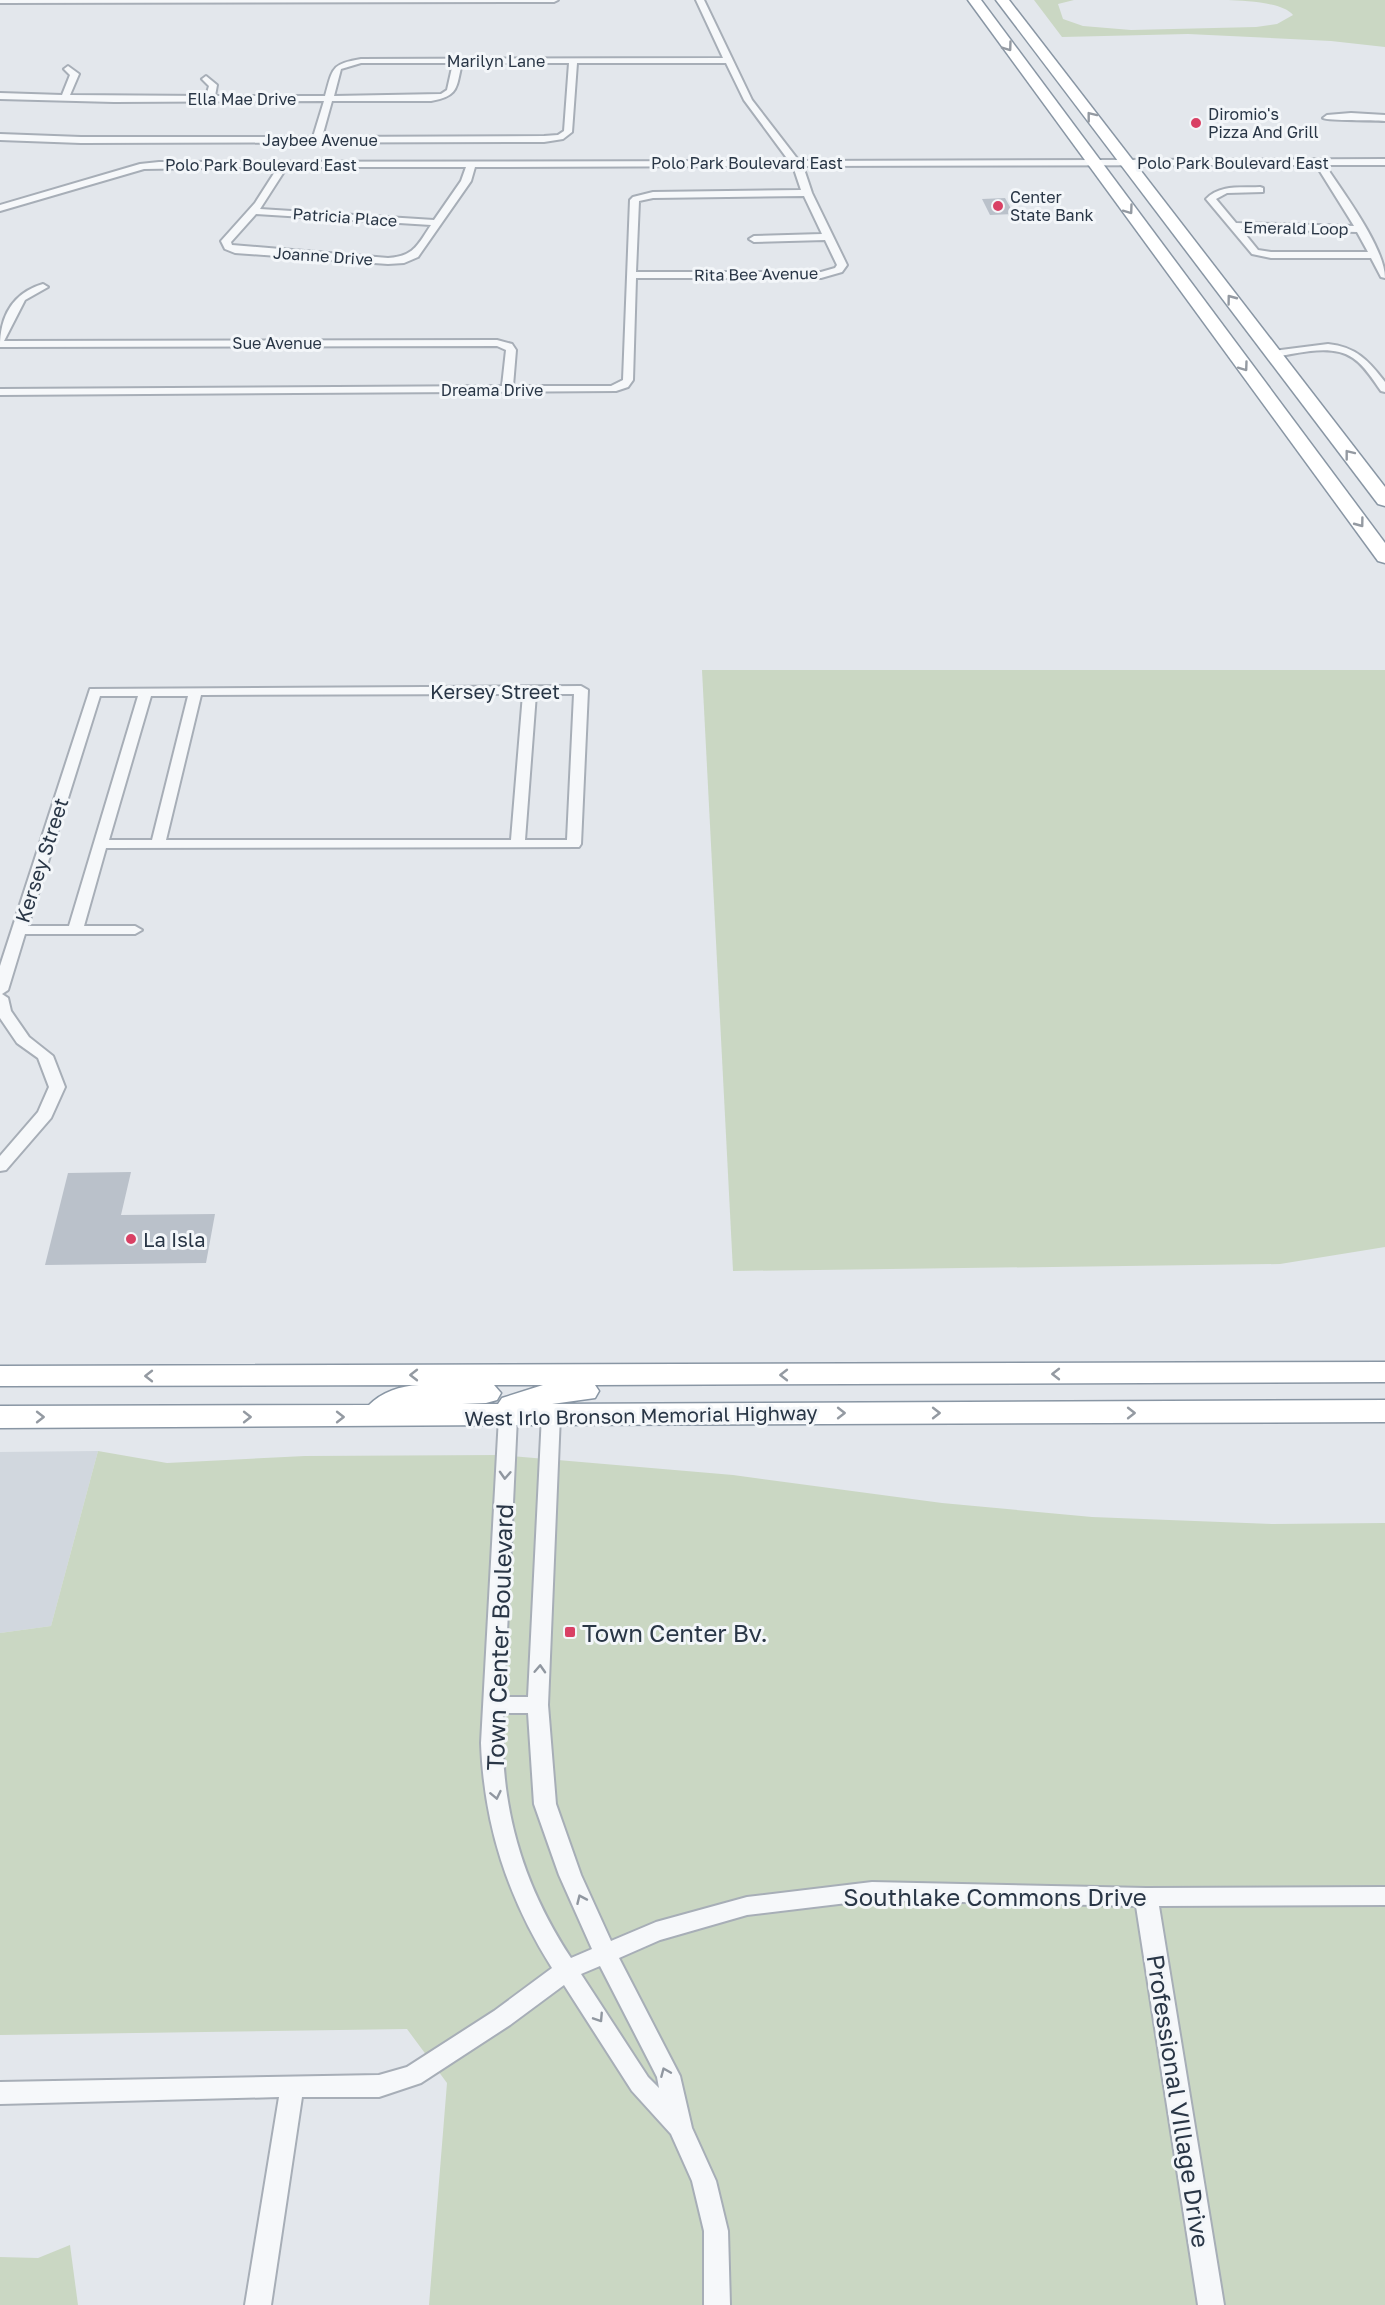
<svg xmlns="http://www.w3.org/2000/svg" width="1385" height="2305" viewBox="0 0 1385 2305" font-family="'Golos Text',sans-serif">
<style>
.built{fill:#d1d7de}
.green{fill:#cad7c3}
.building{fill:#bac1ca}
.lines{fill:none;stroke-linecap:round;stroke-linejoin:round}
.minor-casing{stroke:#a7aeb7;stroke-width:4}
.trunk-casing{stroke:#8996a4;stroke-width:3}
.minor{fill:#f6f8fa;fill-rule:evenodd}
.trunk{fill:#fff;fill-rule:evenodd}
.oneway{stroke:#949aa2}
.oneway2{stroke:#9097a0}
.poi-dot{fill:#d94064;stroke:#f3f6f9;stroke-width:2}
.labels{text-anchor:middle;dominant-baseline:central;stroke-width:6;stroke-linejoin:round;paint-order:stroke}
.far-street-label{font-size:16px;fill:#293646;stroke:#f3f6f9}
.far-poi-label{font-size:16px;fill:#293646;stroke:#f3f6f9;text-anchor:start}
.street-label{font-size:20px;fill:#293646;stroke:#f3f6f9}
.poi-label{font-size:20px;fill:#293646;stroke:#f3f6f9;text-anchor:start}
.near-poi-label{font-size:24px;fill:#293646;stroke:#f3f6f9;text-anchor:start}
.near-street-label{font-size:24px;fill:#293646;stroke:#f3f6f9}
</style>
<rect width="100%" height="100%" fill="#e3e7ec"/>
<!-- built -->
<polygon class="built" points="98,1451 51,1626 0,1633 0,1452"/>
<!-- green -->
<g class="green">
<path d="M 1034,0 L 1074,0 L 1058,4 L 1063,19 L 1083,26 L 1131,30 L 1256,27 L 1277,24 L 1293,15 C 1283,2 1245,1 1228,0 L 1385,0 L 1385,47 L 1331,41 L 1188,34 L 1062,37 Z"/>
<polygon points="702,670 1385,670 1385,1247 1280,1264 733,1271"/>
<polygon points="98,1451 167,1463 305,1456 499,1455 733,1475 942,1503 1092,1517 1273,1524 1385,1523 1385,2305 429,2305 447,2083 407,2029 0,2035 0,1633 51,1626"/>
<polygon points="70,2245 78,2305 0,2305 0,2257 38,2258"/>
</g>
<!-- building -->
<g class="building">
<polygon points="1005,198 1014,214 990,215 982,199"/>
<polygon points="131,1172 121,1215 215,1214 206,1263 45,1265 68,1173"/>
</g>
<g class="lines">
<!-- minor casing -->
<g class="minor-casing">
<g id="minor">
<polygon points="0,0 558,0 554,2 0,3"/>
<path d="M 696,0 L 704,0 L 752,100 L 799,161 L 1385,159 L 1385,165 L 1325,165 C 1343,192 1385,248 1385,278 L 1381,277 L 1371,258 L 1271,258 L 1252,254 L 1206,199 C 1220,184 1241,188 1260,187 L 1263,188 L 1263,192 L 1227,193 L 1216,199 L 1236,223 L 1354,226 L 1316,165 L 803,166 L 812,193 L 847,265 L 842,272 L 821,278 L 636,278 L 633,380 L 628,387 L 616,391 L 0,395 L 0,389 L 502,386 L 506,350 L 497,346 L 0,347 C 0,316 13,293 43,284 L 48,287 L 25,300 L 4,341 L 497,340 L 512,344 L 516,350 L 513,386 L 611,386 L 623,380 L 630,200 L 633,197 L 653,192 L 801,190 L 793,166 L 475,167 L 471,181 L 418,257 L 404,263 L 388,264 L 235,253 L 225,249 L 221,241 L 255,203 L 278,167 L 144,169 L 0,211 L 0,205 L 140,164 L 159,162 L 789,161 L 744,100 L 726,63 L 577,63 L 572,132 L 563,139 L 544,142 L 81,143 L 0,140 L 0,134 L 81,137 L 313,137 L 324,101 L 114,102 L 0,99 L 0,93 L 62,95 L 70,75 L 64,69 L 68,66 L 79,74 L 70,95 L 206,96 L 209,86 L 202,79 L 206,76 L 217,85 L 215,96 L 325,96 C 333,68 331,64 361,59 L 723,58 ZM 361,63 L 453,63 L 447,90 L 441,94 L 334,96 L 341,69 ZM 462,63 L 569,63 L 564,131 L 558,135 L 544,136 L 322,137 L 332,101 L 431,101 C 459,96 456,88 462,63 ZM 287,167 L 466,167 L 461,181 L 434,220 L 260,209 ZM 804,196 L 822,234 L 754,236 L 749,239 L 754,242 L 825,240 L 837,265 L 835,268 L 821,272 L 636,272 L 639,201 L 653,198 ZM 256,214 L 431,225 C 417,246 414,256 388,258 L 232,245 L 231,242 ZM 1241,229 L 1357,232 L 1368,252 L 1271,252 L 1258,250 Z"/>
<path d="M 1351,113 L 1385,115 L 1385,121 C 1374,120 1328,121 1323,118 L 1327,115 Z"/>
<path d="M 1328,344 C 1356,347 1368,360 1385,382 L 1385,392 L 1381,391 C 1373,380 1365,366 1353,358 C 1331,343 1297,354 1273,357 L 1268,354 L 1273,351 Z"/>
<path d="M 581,686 L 588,690 L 581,844 L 579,847 L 106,848 L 84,926 L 135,926 L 142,930 L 135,934 L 25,934 L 8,990 L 2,994 L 8,998 L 11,1011 L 29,1037 L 53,1056 L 65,1087 L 51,1118 L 6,1170 L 0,1171 L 0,1156 L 38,1112 L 49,1087 L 38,1058 L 17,1043 L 0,1018 L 0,966 L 90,689 ZM 523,694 L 511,840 L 166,840 L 201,695 ZM 536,694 L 574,694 L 567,840 L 525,840 ZM 100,696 L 138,696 L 69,926 L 28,926 ZM 151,696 L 188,696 L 152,840 L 109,840 Z"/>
<path d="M 551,1408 L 558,1410 L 560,1415 L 548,1705 L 556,1804 L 581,1875 L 611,1941 L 656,1922 L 747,1897 L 872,1882 L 1146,1888 L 1385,1887 L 1385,1905 L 1159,1906 L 1224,2305 L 1198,2305 L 1136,1906 L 872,1900 L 747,1915 L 660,1940 L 619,1958 L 680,2076 L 692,2128 L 716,2181 L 728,2231 L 730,2305 L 704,2305 L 704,2231 L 692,2181 L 671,2134 L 632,2091 L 564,1985 L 510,2025 L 421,2083 L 379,2097 L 302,2097 L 271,2305 L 245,2305 L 279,2097 L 0,2104 L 0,2082 L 379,2075 L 407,2067 L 494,2011 L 552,1968 C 508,1898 484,1826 481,1743 L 499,1417 L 501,1412 L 508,1410 L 515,1412 L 517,1417 L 504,1697 L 528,1697 L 542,1415 L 544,1410 ZM 503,1713 L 528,1713 L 534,1804 L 559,1875 L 592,1949 L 571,1958 C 521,1882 499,1804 503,1713 ZM 600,1966 L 657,2077 L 659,2088 L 648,2077 L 581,1974 Z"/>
</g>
</g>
<!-- trunk casing -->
<g class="trunk-casing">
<g id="trunk">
<polygon points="968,0 981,0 1385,543 1385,563 1378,561"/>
<polygon points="996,0 1009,0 1385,487 1385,506 1378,504"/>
<path d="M 1385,1362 L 1385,1382 L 595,1385 L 599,1391 L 595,1398 L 552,1404 L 1385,1400 L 1385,1422 L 516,1425 L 508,1428 L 501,1425 L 0,1428 L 0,1406 L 369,1405 C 382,1392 400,1386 419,1385 L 0,1386 L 0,1366 ZM 494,1385 L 543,1385 L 502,1398 L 498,1404 L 462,1404 L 486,1403 L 497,1400 L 501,1393 Z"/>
</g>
</g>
<!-- minor -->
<use href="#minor" class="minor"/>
<!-- trunk -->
<use href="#trunk" class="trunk"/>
</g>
<!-- one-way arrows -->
<defs><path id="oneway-chevron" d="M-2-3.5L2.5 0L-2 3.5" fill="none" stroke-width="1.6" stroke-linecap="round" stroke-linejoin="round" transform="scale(1.5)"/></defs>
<g class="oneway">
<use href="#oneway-chevron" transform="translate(1008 47) rotate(54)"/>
<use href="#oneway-chevron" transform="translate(1091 116) rotate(-128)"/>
<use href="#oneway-chevron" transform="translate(1129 210) rotate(54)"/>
<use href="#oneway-chevron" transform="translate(1231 299) rotate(-127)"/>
<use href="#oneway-chevron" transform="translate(1244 367) rotate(54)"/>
<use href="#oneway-chevron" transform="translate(1349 454) rotate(-128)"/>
<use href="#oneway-chevron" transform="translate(1360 523) rotate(53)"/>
<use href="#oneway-chevron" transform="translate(1056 1374) rotate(180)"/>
<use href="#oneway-chevron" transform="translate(414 1375) rotate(180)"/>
<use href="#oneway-chevron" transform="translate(784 1375) rotate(180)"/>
<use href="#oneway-chevron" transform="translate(149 1376) rotate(180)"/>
<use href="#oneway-chevron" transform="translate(841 1413)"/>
<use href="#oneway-chevron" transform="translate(936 1413)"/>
<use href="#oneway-chevron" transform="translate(1131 1413)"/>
<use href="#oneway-chevron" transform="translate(40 1417)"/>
<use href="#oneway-chevron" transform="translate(247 1417)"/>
<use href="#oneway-chevron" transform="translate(340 1417)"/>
</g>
<g class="oneway2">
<use href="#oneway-chevron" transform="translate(505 1475) rotate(93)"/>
<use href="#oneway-chevron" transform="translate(540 1669) rotate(-87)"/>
<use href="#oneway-chevron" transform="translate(496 1795) rotate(78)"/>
<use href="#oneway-chevron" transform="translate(581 1899) rotate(-114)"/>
<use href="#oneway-chevron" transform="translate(599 2018) rotate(57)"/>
<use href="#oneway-chevron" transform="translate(665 2072) rotate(-113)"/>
</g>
<!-- markers -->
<g class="poi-dot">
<circle cx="1196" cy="123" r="6"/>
<circle cx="998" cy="206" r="6"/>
<circle cx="131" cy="1239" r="6"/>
<rect x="564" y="1626" width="12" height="12" rx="3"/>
</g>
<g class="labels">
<!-- far-street labels -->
<g class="far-street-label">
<text x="496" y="61">Marilyn Lane</text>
<text x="242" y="99">Ella Mae Drive</text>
<text x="320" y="140">Jaybee Avenue</text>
<text x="747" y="163">Polo Park Boulevard East</text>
<text x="1233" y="163">Polo Park Boulevard East</text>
<text x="261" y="165">Polo Park Boulevard East</text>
<text transform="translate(345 217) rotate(4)">Patricia Place</text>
<text transform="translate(1296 228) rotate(1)">Emerald Loop</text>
<text transform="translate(323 256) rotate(4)">Joanne Drive</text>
<text transform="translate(756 274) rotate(-1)">Rita Bee Avenue</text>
<text x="277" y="343">Sue Avenue</text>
<text x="492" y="390">Dreama Drive</text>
</g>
<!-- far-poi labels -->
<g class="far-poi-label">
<text x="1208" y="114">Diromio's<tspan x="1208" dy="18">Pizza And Grill</tspan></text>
<text x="1010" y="197">Center<tspan x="1010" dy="18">State Bank</tspan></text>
</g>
<!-- street labels -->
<g class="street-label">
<text x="495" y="691">Kersey Street</text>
<text transform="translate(41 860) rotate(-72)">Kersey Street</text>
<text transform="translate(641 1415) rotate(-1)">West Irlo Bronson Memorial Highway</text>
</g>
<!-- poi labels -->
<g class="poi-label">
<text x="143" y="1239">La Isla</text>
</g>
<!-- near-poi labels -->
<g class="near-poi-label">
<text x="582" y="1632">Town Center Bv.</text>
</g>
<!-- near-street labels -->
<g class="near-street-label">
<text transform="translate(499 1637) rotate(-88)">Town Center Boulevard</text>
<text x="995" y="1896">Southlake Commons Drive</text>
<text transform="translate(1179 2101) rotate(81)">Professional VIllage Drive</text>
</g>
</g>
</svg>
